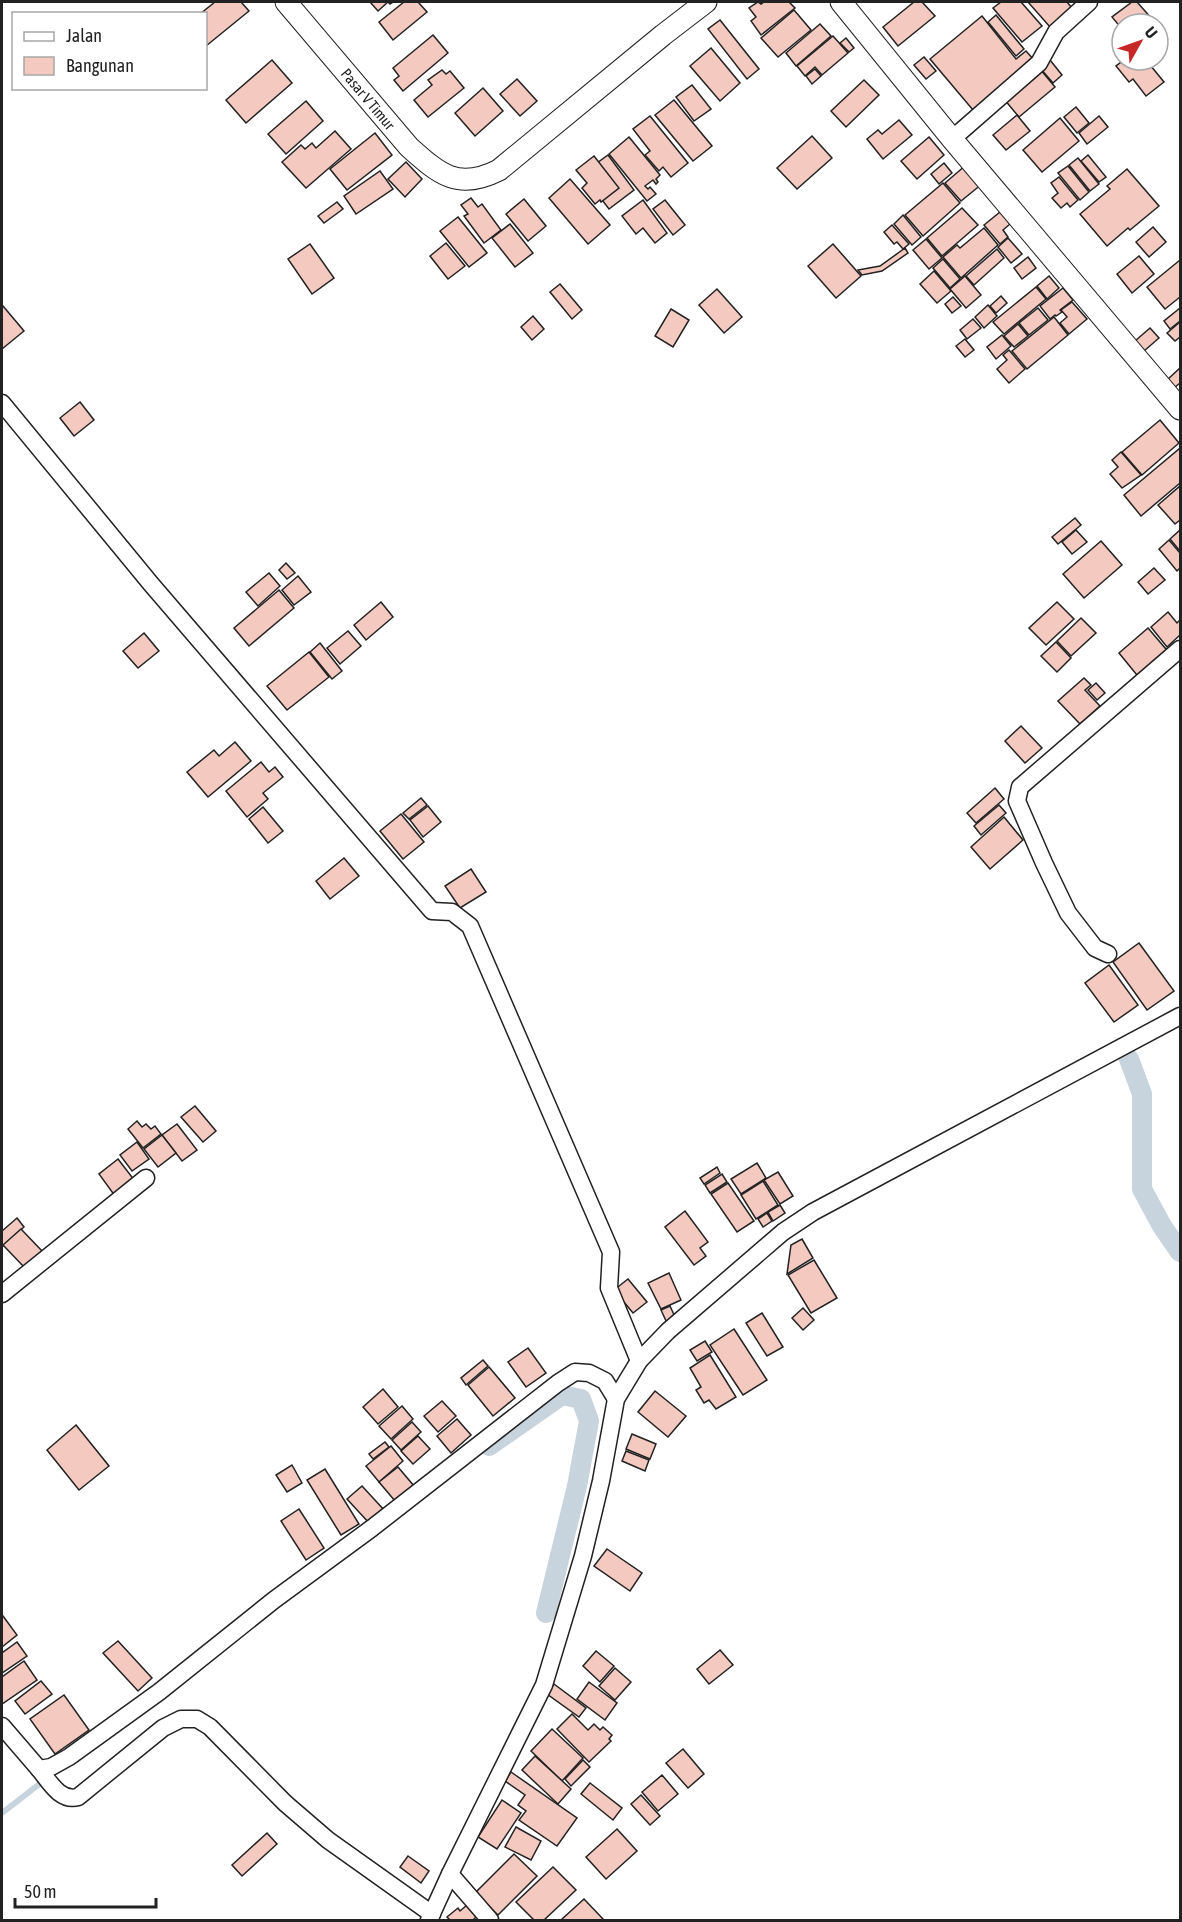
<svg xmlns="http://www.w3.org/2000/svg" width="1182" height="1922" viewBox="0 0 1182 1922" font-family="'Asap Condensed',sans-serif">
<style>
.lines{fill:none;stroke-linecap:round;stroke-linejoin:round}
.stream{stroke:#c7d3dd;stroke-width:6}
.canal{stroke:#c7d3dd;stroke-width:20}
.building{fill:#f3c9c0;stroke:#222;stroke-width:1.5}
.minor-casing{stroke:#222;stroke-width:19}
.tertiary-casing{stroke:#222;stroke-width:23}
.minor{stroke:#fff;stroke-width:16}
.tertiary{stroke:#fff;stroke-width:21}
.labels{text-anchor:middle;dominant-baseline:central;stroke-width:4.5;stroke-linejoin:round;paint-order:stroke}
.street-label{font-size:15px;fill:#222;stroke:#fff}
</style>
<rect width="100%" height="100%" fill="#fff"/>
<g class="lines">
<!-- stream -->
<polyline class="stream" points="2,1813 46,1779"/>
<!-- canal -->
<g class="canal">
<polyline points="1129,1059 1142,1094 1142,1189 1162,1226 1180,1252"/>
<polyline points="489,1446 562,1395 581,1399 589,1421 577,1486 546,1613"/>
</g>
</g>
<!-- building -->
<g class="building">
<polygon points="215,2 241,2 249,11 206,46 206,14 200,14"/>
<polygon points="370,2 393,2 390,4 388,2 378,11"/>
<polygon points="404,2 418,2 427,12 393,40 379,22"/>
<polygon points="758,2 761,4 764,2 789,2 795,8 761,35 751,21 756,17 749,8"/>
<polygon points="914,2 922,2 935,16 898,46 883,27"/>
<polygon points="1001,2 1021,2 1042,26 1022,42 993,8"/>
<polygon points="1028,2 1067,2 1072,8 1050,27"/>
<polygon points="1132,2 1137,2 1153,20 1149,24 1122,24 1122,29 1112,17"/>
<polygon points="794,10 811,30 778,57 761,38"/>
<polygon points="996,15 1024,49 1016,56 988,22"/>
<polygon points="982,16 1016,59 1026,51 1034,60 973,110 930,59"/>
<polygon points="720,20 759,69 747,79 708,29"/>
<polygon points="820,24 831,36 796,66 786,53"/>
<polygon points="433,35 448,53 403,91 394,80 399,76 393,68"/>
<polygon points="833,36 848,53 822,75 815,67 805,76 797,66"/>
<polygon points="846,38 854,48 849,52 840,43"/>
<polygon points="711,48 740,83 720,101 690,66"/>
<polygon points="924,57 936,71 926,79 914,65"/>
<polygon points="272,60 292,83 246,123 226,100"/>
<polygon points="1050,60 1062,75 1053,83 1040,68"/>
<polygon points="1124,60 1146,60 1164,82 1146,96 1133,79 1129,82 1116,66"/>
<polygon points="815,69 821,76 812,84 806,76"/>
<polygon points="1040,69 1055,87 1019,117 1004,99"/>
<polygon points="442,70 446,74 450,71 464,88 428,117 414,100 432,85 428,80"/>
<polygon points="517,79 537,101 520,116 500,94"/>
<polygon points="864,80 879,95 846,127 831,111"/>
<polygon points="692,85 711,109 694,121 676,97"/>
<polygon points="483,88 503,111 475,136 455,113"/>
<polygon points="674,100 712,146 693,161 655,115"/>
<polygon points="306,101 323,121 286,154 268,134"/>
<polygon points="1076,107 1089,123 1077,133 1064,117"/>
<polygon points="1017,115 1030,131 1006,150 993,135"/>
<polygon points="650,116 688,163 671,177 663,167 659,171 645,155 650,151 633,129"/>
<polygon points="1099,116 1108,127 1087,144 1079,133"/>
<polygon points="1060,118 1079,141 1042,172 1023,150"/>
<polygon points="899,120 912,135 883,159 867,139 878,130 882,134"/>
<polygon points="335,131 351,149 306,188 282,162 301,145 305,149 312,143 316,148"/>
<polygon points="375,133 392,155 347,190 330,169"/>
<polygon points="812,136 832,158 797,189 777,168"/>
<polygon points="629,137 660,175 656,179 658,182 656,184 653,180 645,186 648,189 650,187 656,194 647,201 609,154"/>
<polygon points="929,137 944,155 917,179 901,161"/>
<polygon points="608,155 634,190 609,209 582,174"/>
<polygon points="1088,155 1106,177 1099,182 1081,161"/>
<polygon points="594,156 619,188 601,202 600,200 595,204 582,188 587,183 576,170"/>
<polygon points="1078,158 1099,184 1090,191 1069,165"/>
<polygon points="406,162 422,179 405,197 388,179"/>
<polygon points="944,163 952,173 939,184 931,174"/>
<polygon points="966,165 982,184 961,201 945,183"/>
<polygon points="1068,166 1089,192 1080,200 1058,173"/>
<polygon points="1127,169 1159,206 1130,230 1128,228 1107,246 1080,214 1110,189 1107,186"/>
<polygon points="380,171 393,189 356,214 344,196"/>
<polygon points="1059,177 1078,200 1070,207 1067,203 1061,208 1052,198 1058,193 1051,183"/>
<polygon points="570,179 610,225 588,244 549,198"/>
<polygon points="943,183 960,203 923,236 905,215"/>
<polygon points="471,198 478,207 482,204 501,230 484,243 464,216 468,214 461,205"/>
<polygon points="524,199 546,226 528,241 506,214"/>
<polygon points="643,200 667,233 655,243 643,228 636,234 622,216"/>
<polygon points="665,200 685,225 673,235 653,209"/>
<polygon points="337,202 343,209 324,223 318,216"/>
<polygon points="962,208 978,225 942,256 927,238"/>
<polygon points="1000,212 1010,224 1003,230 1008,237 1000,244 984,225"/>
<polygon points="903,215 921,237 912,245 894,224"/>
<polygon points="458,217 487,253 469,267 440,231"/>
<polygon points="510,224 533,253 515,267 492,238"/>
<polygon points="892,225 909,244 903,249 897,242 894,244 884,232"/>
<polygon points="1153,227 1166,242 1149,257 1136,242"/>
<polygon points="984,228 998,245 961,278 943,257 957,245 960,248"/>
<polygon points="1008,238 1022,254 1011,263 998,247"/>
<polygon points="926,239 942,258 929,269 913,250"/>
<polygon points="446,243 465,266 448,279 430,256"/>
<polygon points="310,244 334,278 312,294 288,259"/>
<polygon points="833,244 861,276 836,298 808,266"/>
<polygon points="905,248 908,253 882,271 862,275 858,270 880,266"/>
<polygon points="997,249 1004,258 974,285 966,276"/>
<polygon points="1139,256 1154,274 1132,293 1117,274"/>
<polygon points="1028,257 1036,268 1022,279 1014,268"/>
<polygon points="943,259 960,279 950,288 933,268"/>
<polygon points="1180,260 1180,297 1165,309 1147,287"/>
<polygon points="934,271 951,291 937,303 920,284"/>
<polygon points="965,276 981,295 966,308 950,289"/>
<polygon points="1049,276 1059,288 1047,299 1037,286"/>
<polygon points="560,284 582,310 572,319 550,292"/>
<polygon points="1036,287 1046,299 1004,334 993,322"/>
<polygon points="1063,288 1073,300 1060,310 1062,312 1056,316 1055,315 1050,319 1040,306"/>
<polygon points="717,289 742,317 724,333 699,305"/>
<polygon points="1001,296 1007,303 996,313 990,306"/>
<polygon points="953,297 961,306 952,313 945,304"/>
<polygon points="1072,302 1087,319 1069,334 1060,323 1067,317 1061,310"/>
<polygon points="988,305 997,316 984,328 975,317"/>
<polygon points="3,306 24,331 2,349 2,308"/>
<polygon points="1038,308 1048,320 1029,335 1019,323"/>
<polygon points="1180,308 1180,321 1170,329 1164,321"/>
<polygon points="671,309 689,320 673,347 655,336"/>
<polygon points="533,316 544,329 532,340 521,327"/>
<polygon points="1054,317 1068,335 1027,369 1012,351"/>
<polygon points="973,319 981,328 967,339 960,330"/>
<polygon points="1180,322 1180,337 1175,341 1167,333"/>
<polygon points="1018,324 1028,336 1014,347 1004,336"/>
<polygon points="1150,328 1159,338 1144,351 1135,341"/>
<polygon points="1002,335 1011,346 996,359 987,347"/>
<polygon points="965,339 974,350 965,357 956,346"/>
<polygon points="1009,350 1025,369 1009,383 997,369 1007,360 1003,355"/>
<polygon points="1180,368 1180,383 1174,388 1167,380"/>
<polygon points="80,402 94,420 74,436 60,418"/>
<polygon points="1160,420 1179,443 1142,475 1122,452"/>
<polygon points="1179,449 1180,451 1180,483 1141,516 1124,495"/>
<polygon points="1121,452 1141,475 1122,488 1110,474 1118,467 1112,460"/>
<polygon points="1180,486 1180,520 1175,524 1158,505"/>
<polygon points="1075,518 1081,525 1058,544 1052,537"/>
<polygon points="1076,530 1087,542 1072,554 1062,542"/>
<polygon points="1180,530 1180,551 1170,539"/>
<polygon points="1169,540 1180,553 1180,568 1177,571 1159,549"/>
<polygon points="1101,541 1122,565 1084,598 1063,574"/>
<polygon points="286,563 295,573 287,579 279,570"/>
<polygon points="1154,568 1165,580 1148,594 1138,582"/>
<polygon points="269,573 280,586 258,606 246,592"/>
<polygon points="298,576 311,592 294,605 282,590"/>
<polygon points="279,590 294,608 249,646 234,628"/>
<polygon points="381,602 393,617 366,640 354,625"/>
<polygon points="1057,602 1074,619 1046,645 1029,628"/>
<polygon points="1168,612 1177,623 1180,620 1180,635 1167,647 1151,627"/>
<polygon points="1081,618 1096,633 1071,656 1057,641"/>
<polygon points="1148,628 1171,655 1141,680 1119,653"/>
<polygon points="348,631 361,646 340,664 327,648"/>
<polygon points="144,633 159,651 138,668 123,651"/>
<polygon points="1056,642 1071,658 1057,672 1041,656"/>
<polygon points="320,643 342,671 332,679 310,652"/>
<polygon points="309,652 329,677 287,710 267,686"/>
<polygon points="1084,678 1091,685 1085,690 1100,706 1080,724 1058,701"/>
<polygon points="1096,683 1105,693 1097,700 1088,690"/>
<polygon points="1021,726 1042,748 1025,763 1005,741"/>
<polygon points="235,742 251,761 208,797 187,772 214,750 219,756"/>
<polygon points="261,762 269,772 275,767 283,777 263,793 268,799 247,817 226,791"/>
<polygon points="995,788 1004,799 976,823 967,813"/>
<polygon points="421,798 427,805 409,819 403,813"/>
<polygon points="999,805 1006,813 981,835 974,826"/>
<polygon points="428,806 441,822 423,837 410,820"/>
<polygon points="263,807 283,831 268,843 249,819"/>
<polygon points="401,814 424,842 403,859 380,831"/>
<polygon points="1004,817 1023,840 990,869 971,847"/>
<polygon points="344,858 359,876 330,899 316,881"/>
<polygon points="471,869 486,892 460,908 445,886"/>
<polygon points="1139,943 1174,991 1147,1010 1113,962"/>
<polygon points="1109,965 1138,1005 1114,1022 1085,983"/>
<polygon points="195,1106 216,1131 203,1142 181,1117"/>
<polygon points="137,1121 142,1127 146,1124 151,1129 155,1126 161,1134 143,1148 128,1129"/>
<polygon points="177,1124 197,1150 182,1161 162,1135"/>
<polygon points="162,1135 176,1153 158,1167 144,1149"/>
<polygon points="137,1142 149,1159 132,1171 120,1155"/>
<polygon points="118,1159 135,1181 115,1196 99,1174"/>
<polygon points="757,1163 766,1178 741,1194 731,1179"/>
<polygon points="717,1167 720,1173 704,1184 700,1178"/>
<polygon points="778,1172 793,1196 780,1204 764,1180"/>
<polygon points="722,1174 727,1182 710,1193 705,1185"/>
<polygon points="763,1181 778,1205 756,1219 741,1195"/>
<polygon points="728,1183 754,1221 737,1232 711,1194"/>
<polygon points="780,1205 785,1213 773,1221 768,1212"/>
<polygon points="685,1211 708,1242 700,1248 706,1256 694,1265 665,1227"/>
<polygon points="767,1213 772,1221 763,1227 758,1219"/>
<polygon points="17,1218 24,1227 2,1247 2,1231"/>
<polygon points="21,1229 42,1251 24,1267 3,1245"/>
<polygon points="802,1239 813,1258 787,1274 791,1245"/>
<polygon points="814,1260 837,1298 811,1313 788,1275"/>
<polygon points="669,1273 681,1300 661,1309 648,1283"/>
<polygon points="628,1279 647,1302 633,1313 614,1290"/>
<polygon points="670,1306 676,1319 667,1323 661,1310"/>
<polygon points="803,1308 814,1320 803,1330 792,1318"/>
<polygon points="762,1313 783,1347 767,1356 746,1323"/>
<polygon points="734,1329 767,1380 743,1395 710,1345"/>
<polygon points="705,1341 712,1352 697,1361 690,1350"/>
<polygon points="528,1348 546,1373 526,1387 508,1362"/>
<polygon points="710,1355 736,1397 716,1409 709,1400 704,1403 696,1390 701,1387 690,1368"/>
<polygon points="483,1360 488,1366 466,1385 461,1378"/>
<polygon points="489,1367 515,1398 493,1416 468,1385"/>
<polygon points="383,1389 398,1407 378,1424 363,1407"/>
<polygon points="655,1391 686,1416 668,1437 638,1412"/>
<polygon points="442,1401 456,1416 438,1432 424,1416"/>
<polygon points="402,1406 413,1419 391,1439 379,1426"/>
<polygon points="457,1419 471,1435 451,1453 437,1436"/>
<polygon points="412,1422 421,1432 401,1450 392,1440"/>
<polygon points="76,1425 109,1466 79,1490 47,1450"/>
<polygon points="632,1434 656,1444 650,1459 626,1449"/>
<polygon points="418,1436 430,1449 413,1464 401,1451"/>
<polygon points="385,1442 389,1447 373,1459 369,1454"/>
<polygon points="391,1446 403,1461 379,1482 366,1466"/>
<polygon points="626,1451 649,1460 645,1471 622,1461"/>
<polygon points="292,1465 302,1483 287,1492 276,1475"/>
<polygon points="398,1467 414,1486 395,1501 379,1482"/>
<polygon points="325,1469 359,1524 341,1535 307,1480"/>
<polygon points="362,1486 385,1511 370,1524 347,1499"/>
<polygon points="299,1509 324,1548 306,1560 281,1521"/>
<polygon points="607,1549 642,1573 630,1591 594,1566"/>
<polygon points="3,1616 17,1635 2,1647 2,1617"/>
<polygon points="118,1641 152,1678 138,1691 103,1653"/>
<polygon points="17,1642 27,1656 2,1673 2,1653"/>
<polygon points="720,1650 733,1665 709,1684 697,1669"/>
<polygon points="596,1651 614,1666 600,1682 583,1666"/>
<polygon points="24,1661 37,1680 2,1704 2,1677"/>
<polygon points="615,1668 631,1682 615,1700 599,1686"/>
<polygon points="41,1681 52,1694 25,1714 15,1701"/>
<polygon points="589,1682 617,1703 605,1720 577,1699"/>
<polygon points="554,1684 586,1708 579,1717 547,1694"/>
<polygon points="64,1695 89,1730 55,1754 30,1719"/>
<polygon points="572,1714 588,1730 594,1724 600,1730 603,1727 612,1735 609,1739 611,1741 589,1762 557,1729"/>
<polygon points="552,1729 583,1758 562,1781 531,1751"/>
<polygon points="683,1749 704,1774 688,1788 666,1763"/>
<polygon points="535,1756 571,1789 558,1804 522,1770"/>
<polygon points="583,1760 590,1767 571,1786 565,1779"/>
<polygon points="511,1772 577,1818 557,1846 519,1820 526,1811 518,1805 525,1795 505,1781"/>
<polygon points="662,1775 678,1794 658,1811 642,1792"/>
<polygon points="590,1783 622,1808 613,1820 581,1794"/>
<polygon points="641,1795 660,1816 650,1825 631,1804"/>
<polygon points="502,1800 521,1813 497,1849 478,1837"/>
<polygon points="516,1827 541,1841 531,1860 505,1847"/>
<polygon points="617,1829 637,1851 606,1879 586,1857"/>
<polygon points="267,1833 277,1844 242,1876 232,1865"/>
<polygon points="514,1854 537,1876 498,1915 475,1893"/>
<polygon points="408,1856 429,1871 421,1883 400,1867"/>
<polygon points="553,1867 576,1890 544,1920 534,1920 516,1902"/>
<polygon points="584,1899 603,1919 601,1920 561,1920"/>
<polygon points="467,1905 477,1916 473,1920 450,1920 447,1917 458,1908 460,1911"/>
</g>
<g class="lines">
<!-- minor casing -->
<g class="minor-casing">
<g id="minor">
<polyline points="952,139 1039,63 1056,32 1089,2"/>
<polyline points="2,403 151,584 432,911 452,912 470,926 611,1252 609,1288 639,1361"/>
<polyline points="1108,954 1095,948 1068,913 1044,863 1017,801 1020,787 1180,649"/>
<polyline points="2,1294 146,1178"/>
<polyline points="2,1726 39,1769 51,1767 69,1757 159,1692 274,1600 372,1528 558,1383 575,1372 589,1373 605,1381 616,1399"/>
<path d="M 39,1769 C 49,1781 60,1802 78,1797 L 163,1728 L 181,1719 L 197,1719 L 210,1727 L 285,1803 L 328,1840 L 432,1914"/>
<polyline points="450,1874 490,1920"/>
<polyline points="429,1920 450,1874 544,1685 583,1556 601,1481 616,1399 639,1361 668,1331 783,1232 813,1212 1180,1016"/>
</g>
</g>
<!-- tertiary casing -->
<g class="tertiary-casing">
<g id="tertiary">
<path d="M 286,2 L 409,147 C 439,174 458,191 499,170 L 663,35 L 706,2"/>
<polyline points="841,2 952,139 1180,409"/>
</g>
</g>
<!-- minor -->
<use href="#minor" class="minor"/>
<!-- tertiary -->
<use href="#tertiary" class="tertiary"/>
</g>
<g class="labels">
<!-- street labels -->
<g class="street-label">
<text transform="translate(368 99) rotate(50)">Pasar V Timur</text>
</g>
</g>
<!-- border -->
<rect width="1182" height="1922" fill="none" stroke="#222222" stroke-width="6"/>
<!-- legend -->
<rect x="12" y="12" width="195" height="78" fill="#ffffff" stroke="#a7a7a7" stroke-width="1.5"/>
<rect x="24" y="32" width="30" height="9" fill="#ffffff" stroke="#a7a7a7" stroke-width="1.5"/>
<text x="66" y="42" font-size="18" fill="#222222">Jalan</text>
<rect x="24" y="57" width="30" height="18" fill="#f3c9c0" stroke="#a7a7a7" stroke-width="1.5"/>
<text x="66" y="72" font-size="18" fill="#222222">Bangunan</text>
<!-- north arrow -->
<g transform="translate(1140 42) rotate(50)"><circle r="28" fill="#ffffff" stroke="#a7a7a7" stroke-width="1.5"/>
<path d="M0-4.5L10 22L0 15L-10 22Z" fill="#c62828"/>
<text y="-9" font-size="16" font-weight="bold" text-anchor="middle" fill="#222222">U</text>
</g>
<!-- scale -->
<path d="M15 1898v9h141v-9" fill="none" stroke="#222222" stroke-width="3"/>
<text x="24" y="1898" font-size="18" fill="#222222" stroke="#ffffff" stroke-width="4.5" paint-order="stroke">50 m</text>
</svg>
